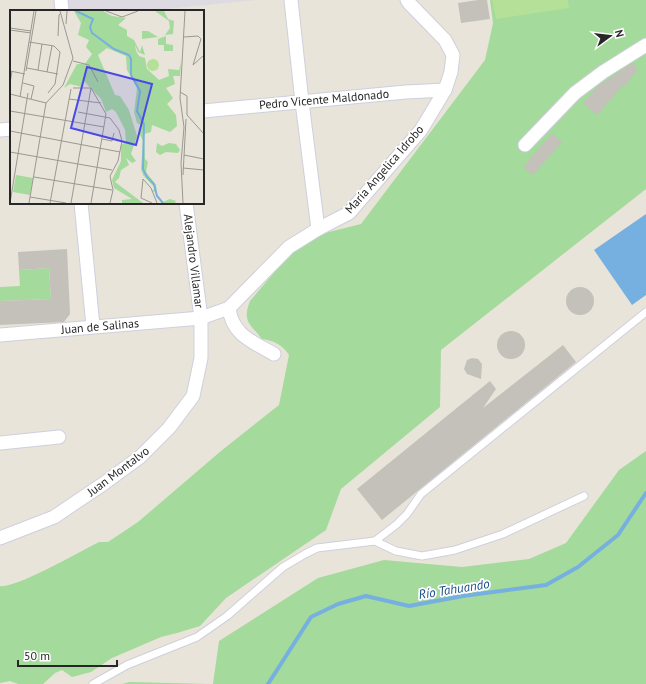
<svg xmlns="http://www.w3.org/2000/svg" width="646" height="684" viewBox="0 0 646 684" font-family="'PT Sans',sans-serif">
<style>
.industrial{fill:#dddae1}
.green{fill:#a4da9b}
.pitch{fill:#b4e097}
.water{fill:#76b0e0}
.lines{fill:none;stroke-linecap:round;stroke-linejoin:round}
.stream{stroke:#76b0e0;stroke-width:4}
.building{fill:#c3c1b9}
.service-casing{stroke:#cfcfde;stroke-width:9}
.minor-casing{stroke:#cfcfde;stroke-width:15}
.service{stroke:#fff;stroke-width:7}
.minor{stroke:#fff;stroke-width:13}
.labels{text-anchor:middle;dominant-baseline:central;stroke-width:3.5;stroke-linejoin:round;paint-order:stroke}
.street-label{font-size:12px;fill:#272727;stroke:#fff}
.water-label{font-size:13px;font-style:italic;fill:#1a4d87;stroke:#fff}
.inset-river{fill:none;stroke:#76b0e0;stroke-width:2}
.inset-road{fill:none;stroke:#9b9892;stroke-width:1}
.view{fill:#4949e6;fill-opacity:0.15;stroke:#4949e6;stroke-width:2}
.inset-edge{fill:none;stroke:#272727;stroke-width:2}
</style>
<rect width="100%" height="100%" fill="#e8e4d9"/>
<!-- industrial -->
<polygon class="industrial" points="63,0 257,0 145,11 64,11"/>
<!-- green -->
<g class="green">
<path d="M 490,0 L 646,0 L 646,189 L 441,350 L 440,407 L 341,489 L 326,530 L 226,598 L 200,626 L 177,633 L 161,637 L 112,658 L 91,672 L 72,677 L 62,670 L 55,673 L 43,684 L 18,684 L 10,681 L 0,683 L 0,586 C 15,589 81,551 99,542 L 108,542 L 138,522 L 221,451 L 279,405 L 289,355 C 282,344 274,341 262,339 C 250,324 242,321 250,301 L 293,250 L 321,234 L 361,224 L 485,60 L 493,23 Z"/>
<polygon points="49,268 51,299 0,301 0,287 20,286 19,270"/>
<polygon points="646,451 646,684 213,684 219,641 318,578 384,560 462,567 529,559 566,543 619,470"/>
<polygon points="130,682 210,684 122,684"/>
</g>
<!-- pitch -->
<polygon class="pitch" points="492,0 568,0 569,8 496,19"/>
<!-- water -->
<polygon class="water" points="646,214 646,295 632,305 594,250"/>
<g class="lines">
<!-- stream -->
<polyline class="stream" points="268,684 311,617 338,604 366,596 409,606 463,596 546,585 578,567 618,535 646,493"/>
</g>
<!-- building -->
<g class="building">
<polygon points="478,0 487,0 490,19 461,23 458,3"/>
<polygon points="632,63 638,69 624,87 622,86 597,115 583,103 598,86"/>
<polygon points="552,133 562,142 533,175 523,167"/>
<polygon points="67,249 70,314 64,322 0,325 0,301 51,299 49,268 19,270 18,252"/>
<circle cx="580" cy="301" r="14"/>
<circle cx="511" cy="345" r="14"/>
<polygon points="563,345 576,362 382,520 357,489 490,381 496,389 483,408"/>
<polygon points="472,358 478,359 482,364 481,379 467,374 464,369 467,360"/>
</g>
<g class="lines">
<!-- service casing -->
<g class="service-casing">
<g id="service">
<polyline points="375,541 396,551 422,556 455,550 503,534 584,496"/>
<polyline points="93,684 127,665 197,637 227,616 283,567 305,554 317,548 375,541 397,524 407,514 421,494 646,312"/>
</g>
</g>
<!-- minor casing -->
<g class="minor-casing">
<g id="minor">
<polyline points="61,0 62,11"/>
<polyline points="291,0 302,102 318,229"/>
<polyline points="203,111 406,92 445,90"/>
<polyline points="0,130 11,129"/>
<polyline points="525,145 575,93 603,72 646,45"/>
<polyline points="81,203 93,326"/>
<path d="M 229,308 C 232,335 253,342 274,354"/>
<polyline points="0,335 201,318 229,308 289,247 318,229 349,213 421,130 445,90 451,72 453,55 445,40 409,3 407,0"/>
<polyline points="0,443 59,437"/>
<polyline points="0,538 54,517 103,484 140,457 169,428 193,396 201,358 201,318 186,203"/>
</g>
</g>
<!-- service -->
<use href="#service" class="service"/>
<!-- minor -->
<use href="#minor" class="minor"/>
</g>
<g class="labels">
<!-- street labels -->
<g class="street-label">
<text transform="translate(324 99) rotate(-5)">Pedro Vicente Maldonado</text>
<text transform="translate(384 169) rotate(-49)">María Angelica Idrobo</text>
<text transform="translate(194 261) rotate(83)">Alejandro Villamar</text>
<text transform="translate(100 326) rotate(-5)">Juan de Salinas</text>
<text transform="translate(118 471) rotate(-37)">Juan Montalvo</text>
</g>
<!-- water labels -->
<g class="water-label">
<text transform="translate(454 589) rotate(-9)">Río Tahuando</text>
</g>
</g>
<!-- overview -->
<g transform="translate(10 10)">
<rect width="194" height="194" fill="#e8e4d9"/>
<path d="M 64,1 L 93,1 L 102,6 L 116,8 L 108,15 L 117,20 L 117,26 L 124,30 L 130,42 L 132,35 L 135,45 L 128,42 L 125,35 L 126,41 L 129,46 L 135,48 L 137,59 L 149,70 L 159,66 L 158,59 L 169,60 L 171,52 L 170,66 L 163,66 L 165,74 L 156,78 L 163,88 L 157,94 L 166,105 L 167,116 L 160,122 L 142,115 L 141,122 L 134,124 L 135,149 L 138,152 L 136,162 L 146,175 L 147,185 L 153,192 L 160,189 L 166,191 L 165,193 L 152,193 L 145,182 L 142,181 L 145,178 L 133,165 L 131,159 L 133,131 L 129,123 L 131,115 L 127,113 L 124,102 L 127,78 L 117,60 L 116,46 L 97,38 L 88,45 L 105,85 L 110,86 L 119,100 L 127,126 L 121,144 L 126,151 L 122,153 L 116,148 L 119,155 L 111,160 L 109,168 L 105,172 L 133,193 L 112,193 L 112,190 L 122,189 L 104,178 L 102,170 L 111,151 L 111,135 L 116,132 L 115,120 L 106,102 L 102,99 L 96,102 L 91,89 L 75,72 L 72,71 L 72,77 L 60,74 L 54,78 L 67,54 L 75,54 L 82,44 L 76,37 L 79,30 L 68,25 L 71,13 ZM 145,1 L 154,1 L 158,9 L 164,11 L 163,24 L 155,25 L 160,18 L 159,11 ZM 132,21 L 138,21 L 148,27 L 132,29 ZM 156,26 L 156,34 L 163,35 L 163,41 L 154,41 L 154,35 L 148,35 L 148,29 ZM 147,133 L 152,136 L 159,133 L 166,134 L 170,140 L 168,143 L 156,142 L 150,145 L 146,142 ZM 6,165 L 23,168 L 20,185 L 3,182 Z" fill="#a4da9b"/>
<path d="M137 55a6 6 0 1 1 12 0a6 6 0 1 1-12 0Z" fill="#b4e097"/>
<path class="inset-river" d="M 66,1 L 83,9 L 80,17 L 82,23 L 104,39 L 119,45 L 121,49 L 121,65 L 130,81 L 127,101 L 134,114 L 133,159 L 137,167 L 144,174 L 147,186 L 153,193"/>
<path class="inset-road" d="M 96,1 L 112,7 L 128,1M 56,14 L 57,1M 0,18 L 21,21M 0,20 L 21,23M 48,26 L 49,5 L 51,3M 174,27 L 188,26 L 191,29 L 183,55 L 194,45M 19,32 L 44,36 L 50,42 L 45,74 L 38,83M 63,51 L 79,55 L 88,72M 17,58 L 48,64M 28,60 L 32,34M 0,61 L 15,64M 16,61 L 26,1M 37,62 L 42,36M 0,73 L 2,61M 13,73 L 24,76 L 21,89M 63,78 L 81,78 L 96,104 L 81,193M 170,82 L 177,86 L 177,105 L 194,124M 0,84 L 36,93M 10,87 L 24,1M 59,89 L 91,93M 36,93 L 53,75 L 63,48 L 50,1M 0,101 L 94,117M 68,102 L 100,108 L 109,120 L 112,131 L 108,151 L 100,166 L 103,180 L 100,193M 0,121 L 110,142M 92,129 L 102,131 L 104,123M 0,142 L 102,160M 174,145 L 194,149M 173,158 L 194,160M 173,165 L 176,109M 24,167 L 102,180M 133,169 L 131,188 L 142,193M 133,169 L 141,178 L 147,193M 20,187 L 56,193M 0,193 L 18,83M 19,193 L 36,93M 40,193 L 61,79M 61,193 L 81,78M 173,193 L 171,153 L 174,117 L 170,88 L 175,1"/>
<path class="view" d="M 77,57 L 142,74 L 126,135 L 61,118 Z"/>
<rect width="194" height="194" class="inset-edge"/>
</g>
<!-- north arrow -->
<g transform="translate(610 36) rotate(75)" stroke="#ffffff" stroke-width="3" paint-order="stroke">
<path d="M0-3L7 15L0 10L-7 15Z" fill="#272727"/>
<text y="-6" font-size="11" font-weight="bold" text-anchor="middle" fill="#272727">N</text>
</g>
<!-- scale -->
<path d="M18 660v6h99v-6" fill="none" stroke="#272727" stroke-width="2"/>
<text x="24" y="660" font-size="12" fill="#272727" stroke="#ffffff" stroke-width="3" paint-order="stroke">50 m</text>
</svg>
